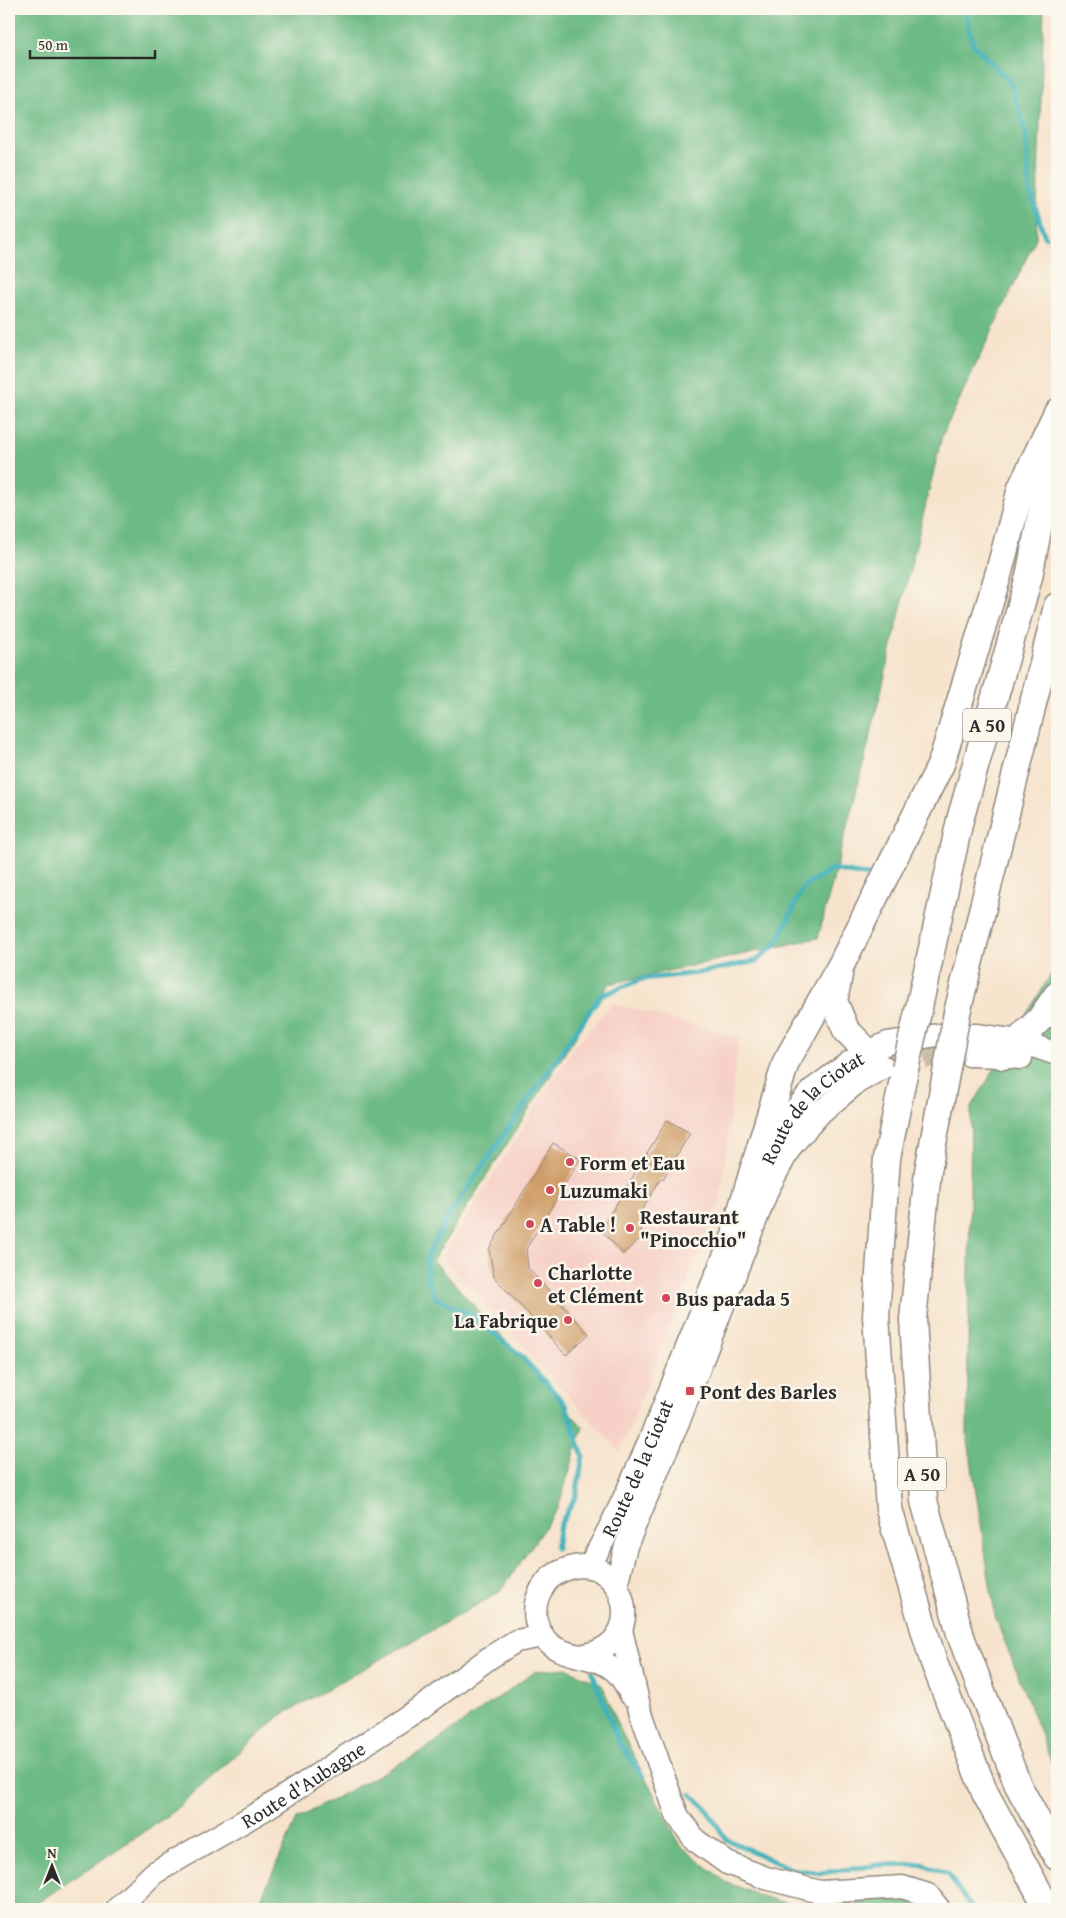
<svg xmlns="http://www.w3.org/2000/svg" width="1066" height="1918" viewBox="0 0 1066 1918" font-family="'Gentium Book Plus',serif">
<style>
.built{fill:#f7d1c7}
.forest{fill:#6cba84;stroke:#4c7258}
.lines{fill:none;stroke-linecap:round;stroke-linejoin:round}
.stream{stroke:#42b2bb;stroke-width:5}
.building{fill:#cf9d68}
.major-tunnel{stroke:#cdbeac;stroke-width:22;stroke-dasharray:22 11;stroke-linecap:butt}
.major-casing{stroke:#90877c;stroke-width:25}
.highway-casing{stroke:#90877c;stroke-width:29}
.major{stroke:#fff;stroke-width:22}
.highway{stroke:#fff;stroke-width:26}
.highway-bridge-casing{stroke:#90877c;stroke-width:29;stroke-linecap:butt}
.highway-bridge{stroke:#fff;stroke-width:26}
.poi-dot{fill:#d1495b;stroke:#fbf7ec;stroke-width:2}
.labels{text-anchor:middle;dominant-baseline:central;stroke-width:5;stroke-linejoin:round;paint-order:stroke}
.shield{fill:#fbf7ec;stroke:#696865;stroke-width:1}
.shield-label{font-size:19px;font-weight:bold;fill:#2b2b2b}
.street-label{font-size:20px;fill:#2b2b2b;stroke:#fbf7ec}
.poi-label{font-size:20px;font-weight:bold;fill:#2b2b2b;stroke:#fbf7ec;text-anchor:start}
</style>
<rect width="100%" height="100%" fill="#fbf7ec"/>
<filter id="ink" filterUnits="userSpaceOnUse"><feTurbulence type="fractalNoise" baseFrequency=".02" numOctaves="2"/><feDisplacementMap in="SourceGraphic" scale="10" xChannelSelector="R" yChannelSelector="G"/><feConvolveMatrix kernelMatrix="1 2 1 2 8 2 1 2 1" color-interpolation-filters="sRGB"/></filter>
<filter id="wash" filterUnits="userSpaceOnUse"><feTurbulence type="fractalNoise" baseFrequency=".0096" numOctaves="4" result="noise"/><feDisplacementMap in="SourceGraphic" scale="20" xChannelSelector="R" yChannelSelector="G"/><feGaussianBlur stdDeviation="1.12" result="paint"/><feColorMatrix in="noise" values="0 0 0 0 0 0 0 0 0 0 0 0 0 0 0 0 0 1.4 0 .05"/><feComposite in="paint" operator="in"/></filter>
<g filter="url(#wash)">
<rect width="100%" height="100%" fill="#f6e3cc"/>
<!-- built -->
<polygon class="built" points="613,1003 738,1038 721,1197 620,1452 442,1257 573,1048"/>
<!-- forest -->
<g class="forest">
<polygon points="9,9 1044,9 1036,238 942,436 870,738 818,938 609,984 433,1260 583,1427 558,1508 500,1592 280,1716 169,1815 28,1909 9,1909"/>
<polygon points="1057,964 1057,1777 995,1616 967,1434 971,1108"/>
<polygon points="566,1668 602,1685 621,1731 681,1846 726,1882 758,1895 799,1907 827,1908 894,1897 911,1901 919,1909 256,1909 297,1819 424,1750 536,1671"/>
</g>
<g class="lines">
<!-- stream -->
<g class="stream">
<polyline points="964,9 973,44 1011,84 1025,130 1030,191 1045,237"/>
<polyline points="556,1548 560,1525 576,1496 583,1456 566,1405 521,1356 473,1316 436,1298 427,1278 427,1256 449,1215 600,996 642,979 698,973 756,961 776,944 804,886 832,869 869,876"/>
<polyline points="592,1672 618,1741 642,1776"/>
<polyline points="691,1794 705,1807 726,1839 791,1869 821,1873 879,1865 923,1864 948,1874 972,1909"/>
</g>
</g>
<g id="blocks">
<!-- building -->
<g class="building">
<polygon points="667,1120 690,1133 663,1179 661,1178 640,1213 648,1218 640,1231 645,1234 623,1254 603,1232 605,1230 602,1228"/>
<polygon points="553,1143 580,1159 526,1249 528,1268 589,1334 566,1355 494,1277 489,1249"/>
</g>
</g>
</g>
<g filter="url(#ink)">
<use href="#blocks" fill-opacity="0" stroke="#90877c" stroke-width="1"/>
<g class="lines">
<!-- major-tunnel -->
<polyline class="major-tunnel" points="892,1065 934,1056 967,1055"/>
<!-- major casing -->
<g class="major-casing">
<g id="major">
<polyline points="969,1055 1003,1056 1021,1058"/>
<path id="s1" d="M 763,1168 L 785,1122 L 812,1090 L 850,1062 L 887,1043 L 938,1035 L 976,1035 L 1019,1041 L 1057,1054"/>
<path id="s2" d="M 589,1567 C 652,1455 690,1328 744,1211"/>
<polyline points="616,1585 626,1546 681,1415 768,1188 791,1146 821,1112 856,1083 884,1067"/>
<polyline points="621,1630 640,1710 677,1815 695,1840 727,1863 766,1878 820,1892 902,1887 928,1895 939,1909"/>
<path d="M 578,1656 C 654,1648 625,1552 570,1568 C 560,1571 551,1575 545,1584 C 536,1596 532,1612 538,1627 C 551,1662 589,1650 614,1670 C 622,1676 626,1686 631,1695"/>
<path id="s3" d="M 117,1909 L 154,1873 L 265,1809 L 428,1703 L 489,1658 L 516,1641 L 543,1636"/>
</g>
</g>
<!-- highway casing -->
<g class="highway-casing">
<g id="highway">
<polyline points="839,975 834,1001 846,1030 868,1052"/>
<polyline points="957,1013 1057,606"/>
<polyline points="916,1021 960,820 1029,577 1056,437"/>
<polyline points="1003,1056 1041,1018 1057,995"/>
<polyline points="947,1068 928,1171 913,1319 924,1501 961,1637 1018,1785 1057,1857"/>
<polyline points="905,1069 887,1158 876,1316 889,1509 933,1660 985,1793 1048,1909"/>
<polyline points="736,1227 786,1062 841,965 941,764 999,572 1021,488 1057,412"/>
</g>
</g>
<!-- major -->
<use href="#major" class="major"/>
<!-- highway -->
<use href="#highway" class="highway"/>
<!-- highway-bridge casing -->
<g class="highway-bridge-casing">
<g id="highway-bridge">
<polyline points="947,1068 957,1013"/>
<polyline points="905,1069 916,1021"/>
</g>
</g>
<!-- highway-bridge -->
<use href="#highway-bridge" class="highway-bridge"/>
</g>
</g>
<!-- markers -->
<g class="poi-dot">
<circle cx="570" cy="1162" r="5"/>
<circle cx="550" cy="1190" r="5"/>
<circle cx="530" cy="1224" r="5"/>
<circle cx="630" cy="1228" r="5"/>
<circle cx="538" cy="1283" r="5"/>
<circle cx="666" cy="1298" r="5"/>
<circle cx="568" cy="1320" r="5"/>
<rect x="685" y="1386" width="10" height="10" rx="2.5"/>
</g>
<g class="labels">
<!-- shield labels -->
<g class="shield">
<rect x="963" y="708.5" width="48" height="33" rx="4"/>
<rect x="898" y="1457.5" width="48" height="33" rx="4"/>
</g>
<g class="shield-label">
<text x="987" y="725">A 50</text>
<text x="922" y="1474">A 50</text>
</g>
<!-- street labels -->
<g class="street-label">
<text stroke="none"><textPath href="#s1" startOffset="80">Route de la Ciotat</textPath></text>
<text stroke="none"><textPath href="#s2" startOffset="110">Route de la Ciotat</textPath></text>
<text stroke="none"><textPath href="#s3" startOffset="225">Route d'Aubagne</textPath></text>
</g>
<!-- poi labels -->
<g class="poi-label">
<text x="580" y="1162">Form et Eau</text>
<text x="560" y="1190">Luzumaki</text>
<text x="640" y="1216">Restaurant<tspan x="640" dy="23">"Pinocchio"</tspan></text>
<text x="540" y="1224">A Table !</text>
<text x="548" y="1272">Charlotte<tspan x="548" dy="23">et Clément</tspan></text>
<text x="676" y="1298">Bus parada 5</text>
<text x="558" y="1320" text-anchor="end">La Fabrique</text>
<text x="700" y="1391">Pont des Barles</text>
</g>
</g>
<!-- margin -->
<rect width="1066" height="1918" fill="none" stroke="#fbf7ec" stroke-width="30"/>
<!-- north arrow -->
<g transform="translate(52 1866)" stroke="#fbf7ec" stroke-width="4" paint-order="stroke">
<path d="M0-4L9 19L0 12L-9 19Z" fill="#2b2b2b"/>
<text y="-8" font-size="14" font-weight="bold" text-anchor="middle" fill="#2b2b2b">N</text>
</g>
<!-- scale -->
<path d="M30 50v8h125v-8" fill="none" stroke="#2b2b2b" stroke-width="2.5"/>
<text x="38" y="50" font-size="15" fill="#2b2b2b" stroke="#fbf7ec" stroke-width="4" paint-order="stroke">50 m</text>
</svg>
